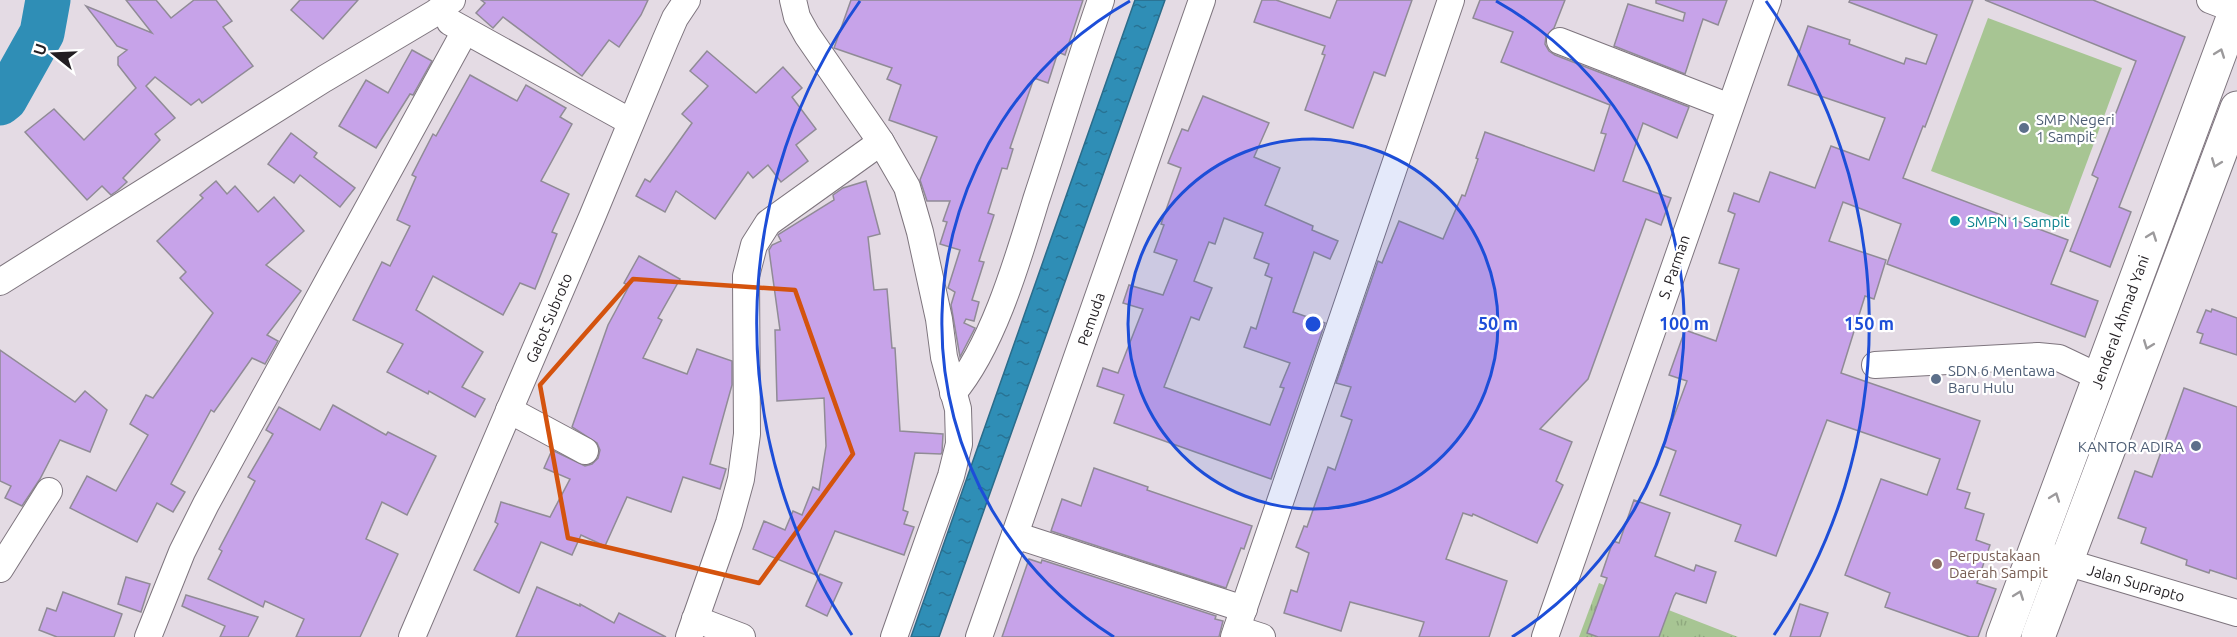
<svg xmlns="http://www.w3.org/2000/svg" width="2237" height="637" viewBox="0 0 2237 637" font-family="Ubuntu,sans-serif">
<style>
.grass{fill:url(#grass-tufts)}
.park{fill:#a7c593}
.water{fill:url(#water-ripples);stroke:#2b6c8a;stroke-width:1.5}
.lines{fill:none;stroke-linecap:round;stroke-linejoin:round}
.river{stroke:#2f8eb6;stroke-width:45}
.building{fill:#c7a3e9;stroke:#908b96;stroke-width:1.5;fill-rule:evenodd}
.minor-casing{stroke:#7e757e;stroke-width:28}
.highway-casing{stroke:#7e757e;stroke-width:35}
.minor{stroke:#fff;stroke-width:26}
.highway{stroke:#fff;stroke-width:33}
.oneway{stroke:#9c9a9c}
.marked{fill:none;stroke:#d4530e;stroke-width:4.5;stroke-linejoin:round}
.ring{fill:none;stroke:#1d4ed8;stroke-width:3}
.service-dot{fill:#5c6f8a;stroke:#fff;stroke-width:2}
.culture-dot{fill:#0f9aa8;stroke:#fff;stroke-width:2}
.education-dot{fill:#8d6e63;stroke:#fff;stroke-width:2}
.labels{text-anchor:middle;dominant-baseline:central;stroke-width:4.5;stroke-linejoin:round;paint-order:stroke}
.service-label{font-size:15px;fill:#4e5e75;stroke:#fff;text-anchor:start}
.culture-label{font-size:15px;fill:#0d838f;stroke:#fff;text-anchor:start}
.street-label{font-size:15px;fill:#221e22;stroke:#fff}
.education-label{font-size:15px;fill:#785e54;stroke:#fff;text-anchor:start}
.centre{fill:#1d4ed8;stroke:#fff;stroke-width:3}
.ring-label{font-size:18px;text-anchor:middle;font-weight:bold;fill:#1d4ed8;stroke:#fff;stroke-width:4.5;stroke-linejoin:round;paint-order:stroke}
</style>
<defs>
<pattern id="grass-tufts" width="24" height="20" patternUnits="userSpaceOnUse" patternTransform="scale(1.5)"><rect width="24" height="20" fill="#a7c593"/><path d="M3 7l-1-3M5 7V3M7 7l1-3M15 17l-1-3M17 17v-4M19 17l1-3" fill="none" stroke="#8fa97e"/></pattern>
<pattern id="water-ripples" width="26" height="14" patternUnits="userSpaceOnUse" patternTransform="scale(1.5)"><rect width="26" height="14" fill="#2f8eb6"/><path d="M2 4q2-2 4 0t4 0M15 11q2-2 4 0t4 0" fill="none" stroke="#287394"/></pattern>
</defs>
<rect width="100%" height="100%" fill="#e4dbe4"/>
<!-- grass -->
<polygon class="grass" points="1599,583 1738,637 1579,637"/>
<!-- park -->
<polygon class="park" points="1988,18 2122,68 2065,221 1931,171"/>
<!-- water -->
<polygon class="water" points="1135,0 1165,0 939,637 911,637"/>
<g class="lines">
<!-- river -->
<polyline class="river" points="0,103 5,99 42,33 48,0"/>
</g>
<!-- building -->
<g class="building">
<polygon points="126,0 156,0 171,18 194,0 216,0 232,21 223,27 253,66 202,103 199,99 191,105 155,77 146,86 175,118 155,134 160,140 123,178 127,182 117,191 111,195 102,186 87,200 25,132 54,109 84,140 136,88 118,65 118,57 127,50 117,46 86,6 152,33"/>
<polygon points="300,0 358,0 323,39 291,10"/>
<polygon points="481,0 648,0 641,15 619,47 609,40 582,76 503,17 493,28 476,13 485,3"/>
<polygon points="851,0 1083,0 1065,55 1058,52 1048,83 1034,78 1010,148 1013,149 1007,169 1002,168 988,213 994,215 979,261 984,262 972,300 979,302 974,321 966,319 964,323 975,328 960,357 951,305 955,292 948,288 960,250 940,244 947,222 943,221 950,201 927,201 920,180 937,137 889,120 901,85 887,79 892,68 834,48"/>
<polygon points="1262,0 1276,0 1330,18 1337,0 1412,0 1385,76 1374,72 1353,128 1305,110 1325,55 1322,54 1325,46 1254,22"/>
<polygon points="1480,0 1565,0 1554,28 1546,36 1545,44 1549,51 1555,55 1689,107 1677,138 1643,123 1623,181 1671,198 1661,225 1646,219 1588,379 1540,429 1572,442 1556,481 1563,485 1537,543 1473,514 1472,516 1463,513 1446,559 1507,581 1489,637 1419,637 1424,622 1350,602 1341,631 1284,613 1291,590 1297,592 1309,553 1296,547 1304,526 1307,527 1328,467 1335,470 1352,420 1341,416 1351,387 1336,383 1378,261 1382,263 1399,221 1443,239 1462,195 1465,196 1478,159 1476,158 1485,132 1594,171 1606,134 1601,133 1610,105 1501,62 1513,32 1473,18"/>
<polygon points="1656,0 1727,0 1718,25 1703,19 1685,74 1614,46 1628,4 1683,21 1685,13 1656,3"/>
<polygon points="1850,0 1973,0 1925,127 1923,126 1903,178 2068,240 2051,284 2098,301 2085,337 1887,264 1901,224 1843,202 1829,241 1886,260 1874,299 1865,296 1841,373 1980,421 1957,489 1970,493 1965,508 1984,514 1976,540 1990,545 1977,583 1996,589 1978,637 1970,637 1885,607 1890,593 1845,575 1881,479 1927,495 1940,459 1827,420 1776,556 1735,541 1741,525 1660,495 1676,451 1663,446 1687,381 1669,375 1685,330 1716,341 1739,269 1719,263 1735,214 1728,211 1734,193 1759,202 1770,172 1815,188 1831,146 1869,160 1885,118 1788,85 1808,26 1850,40 1849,44 1904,64 1906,58 1926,64 1937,35 1849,2"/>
<polygon points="1985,0 2093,0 2185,37 2119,207 2131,212 2110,267 2070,251 2098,178 2092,175 2136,61"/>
<polygon points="412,50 432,61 413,95 410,94 376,148 339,126 366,80 388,93"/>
<polygon points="707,51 756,93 783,67 802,88 792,97 816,129 796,145 808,161 781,182 768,165 753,178 748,172 715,219 676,191 665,212 636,196 645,179 650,182 692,123 682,114 708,86 690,71"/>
<polygon points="470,75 517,101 526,85 566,108 560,117 572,124 541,181 569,194 552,232 557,234 535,289 520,283 503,315 433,276 416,310 483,352 462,387 485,399 475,417 429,391 428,394 387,372 403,344 353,320 382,262 390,266 410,226 397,220 416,177 412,175 433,134 436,136"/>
<path d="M 1203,96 L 1269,123 L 1254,157 L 1280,168 L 1265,205 L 1313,226 L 1312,230 L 1338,241 L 1330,259 L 1314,252 L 1293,312 L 1325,323 L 1271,479 L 1114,423 L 1124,395 L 1097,386 L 1103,368 L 1118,373 L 1143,309 L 1123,303 L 1129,285 L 1163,295 L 1177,260 L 1154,252 L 1164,225 L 1161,224 L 1181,168 L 1168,163 L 1182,129 L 1188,131 ZM 1224,218 L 1263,233 L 1254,258 L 1269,264 L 1265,275 L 1272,278 L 1256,329 L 1251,327 L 1244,347 L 1290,363 L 1280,387 L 1284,388 L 1270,425 L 1164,387 L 1191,317 L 1199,320 L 1212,288 L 1194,281 L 1209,242 L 1215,244 Z"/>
<polygon points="291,133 317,153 314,157 355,188 340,207 300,175 294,183 268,164"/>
<polygon points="216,181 227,194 235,186 258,212 274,197 304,231 266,265 301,291 267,335 278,341 265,364 252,358 214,412 211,410 171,484 185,492 173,512 157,503 137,542 70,508 87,476 116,491 148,435 130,424 146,395 153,398 213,313 180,278 186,272 157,241 203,198 200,195"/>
<polygon points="866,181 880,234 868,237 874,290 887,289 892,348 895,348 900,431 943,434 942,452 941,454 915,453 903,510 908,512 904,524 914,527 904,555 835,531 816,575 753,549 764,521 785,530 793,511 802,515 813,487 819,490 826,446 824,398 777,401 775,330 780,330 769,250 772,245 781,241 778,235 779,234 834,200 833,195 843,188"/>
<polygon points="639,256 680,279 658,318 662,320 643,358 687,374 697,349 732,361 732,385 710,464 726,469 720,489 683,477 671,512 627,497 605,546 581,535 572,555 541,542 519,593 474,570 498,524 495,522 501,502 550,517 570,479 544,468 552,450 585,466 592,464 598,458 600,450 597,443 572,427 608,325 629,286 624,283"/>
<polygon points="2212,309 2237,318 2237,355 2200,343 2203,334 2197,332 2206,310 2211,312"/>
<polygon points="0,350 75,402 85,391 107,410 90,452 60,440 40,479 22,506 5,498 11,486 0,481"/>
<polygon points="2184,388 2237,407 2237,579 2210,570 2209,573 2186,565 2187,560 2141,543 2146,528 2118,518 2135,471 2152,477"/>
<polygon points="333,405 386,435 388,432 436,456 407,515 382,502 366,539 398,554 360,637 296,637 304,619 265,601 263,607 208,579 222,551 219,549 255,481 248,477 273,434 266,430 279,407 320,430"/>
<polygon points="1094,468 1148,487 1147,490 1252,526 1244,549 1241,548 1226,588 1051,531 1062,499 1081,506"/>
<polygon points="1634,500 1670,513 1655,556 1694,571 1696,565 1716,572 1706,603 1676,593 1674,596 1659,637 1598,637 1587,633 1607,578 1601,576 1613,541 1619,543"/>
<polygon points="1029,559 1041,563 1042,560 1216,616 1215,619 1223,621 1219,637 1002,637"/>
<polygon points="820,574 842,583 827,616 806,606"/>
<polygon points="126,577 150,584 141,612 118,604"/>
<polygon points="537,587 580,606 580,604 614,623 619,613 666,637 516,637"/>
<polygon points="63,592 122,614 114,637 57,637 39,630 47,608 56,611"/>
<polygon points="186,595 258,617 248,637 220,637 225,626 182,606"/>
<polygon points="1800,604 1828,613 1820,637 1790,637"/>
</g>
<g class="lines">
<!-- minor casing -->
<g class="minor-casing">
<g id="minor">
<polyline points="793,0 797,17 807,35 881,142 907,187 920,232 939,319 944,357 958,409 959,444 951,476 894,637"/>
<polyline points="2210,0 2236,10"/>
<polyline points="450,22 631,122"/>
<polyline points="1560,41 1730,107"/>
<polyline points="0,282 324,79 435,13 452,0"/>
<polyline points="1875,365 2038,356 2059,358 2099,377"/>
<path d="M 953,393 C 993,346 1018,259 1036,200 C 1058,134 1078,66 1101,0"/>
<polyline points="509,410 585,451"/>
<polyline points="1015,535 1244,609"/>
<polyline points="2049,557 2237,613"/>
<polyline points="0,569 49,491"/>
<polyline points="695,619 742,637"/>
<polyline points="1237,629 1262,637"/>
<polyline points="148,637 182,552 206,504 465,31"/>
<polyline points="412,637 592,217 665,41 675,18 687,0"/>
<polyline points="689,637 729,523 741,479 747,434 746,276 754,245 768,223 881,142"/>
<polyline points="979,637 1202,0"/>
<polyline points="1234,637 1451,0"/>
<polyline points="1545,637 1768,0"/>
</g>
</g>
<!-- highway casing -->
<g class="highway-casing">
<g id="highway">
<polyline points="2003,637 2237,7"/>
<polyline points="2038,637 2237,108"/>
</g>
</g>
<!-- minor -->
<use href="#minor" class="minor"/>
<!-- highway -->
<use href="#highway" class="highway"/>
</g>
<!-- one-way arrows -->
<defs><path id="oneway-chevron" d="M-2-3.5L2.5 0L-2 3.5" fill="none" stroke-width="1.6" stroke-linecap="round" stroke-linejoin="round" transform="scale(1.5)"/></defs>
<g class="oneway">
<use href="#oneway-chevron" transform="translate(2220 53) rotate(-70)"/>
<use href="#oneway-chevron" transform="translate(2216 163) rotate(111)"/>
<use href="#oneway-chevron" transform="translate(2152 236) rotate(-70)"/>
<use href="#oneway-chevron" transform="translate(2148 345) rotate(111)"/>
<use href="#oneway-chevron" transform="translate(2055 497) rotate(-70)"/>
<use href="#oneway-chevron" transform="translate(2019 595) rotate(-70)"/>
</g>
<!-- marked area -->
<path class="marked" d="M 633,279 L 795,290 L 853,454 L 759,583 L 568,538 L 540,385 Z"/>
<!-- distance rings -->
<circle cx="1313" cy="324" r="185" fill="#1d4ed8" fill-opacity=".12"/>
<g class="ring">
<circle cx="1313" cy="324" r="185"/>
<path d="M1114 637A371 371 0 0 1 1130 1M1496 1A371 371 0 0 1 1512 637"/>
<path d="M852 635A556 556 0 0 1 860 1M1766 1A556 556 0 0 1 1774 635"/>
</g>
<!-- markers -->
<g class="service-dot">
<circle cx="2024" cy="128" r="6"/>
<circle cx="1936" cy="379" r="6"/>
<circle cx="2196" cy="446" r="6"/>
</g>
<circle class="culture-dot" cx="1955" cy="221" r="6"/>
<circle class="education-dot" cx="1937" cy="564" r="6"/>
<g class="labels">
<!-- service labels -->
<g class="service-label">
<text x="2036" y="119">SMP Negeri<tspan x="2036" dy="17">1 Sampit</tspan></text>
<text x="1948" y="370">SDN 6 Mentawa<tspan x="1948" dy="17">Baru Hulu</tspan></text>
<text x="2184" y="446" text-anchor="end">KANTOR ADIRA</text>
</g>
<!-- culture labels -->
<g class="culture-label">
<text x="1967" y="221">SMPN 1 Sampit</text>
</g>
<!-- street labels -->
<g class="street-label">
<text transform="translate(1674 267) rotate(-71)">S. Parman</text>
<text transform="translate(549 318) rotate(-67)">Gatot Subroto</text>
<text transform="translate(1091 319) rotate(-71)">Pemuda</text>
<text transform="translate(2120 322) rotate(-70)">Jenderal Ahmad Yani</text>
<text transform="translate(2136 583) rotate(16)">Jalan Suprapto</text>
</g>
<!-- education labels -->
<g class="education-label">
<text x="1949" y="555">Perpustakaan<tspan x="1949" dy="17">Daerah Sampit</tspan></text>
</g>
</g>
<circle cx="1313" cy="324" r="9" class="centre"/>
<g class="ring-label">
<text x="1498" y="330">50 m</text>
<text x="1684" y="330">100 m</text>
<text x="1869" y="330">150 m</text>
</g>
<!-- north arrow -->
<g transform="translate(54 54) rotate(288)" stroke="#ffffff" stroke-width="4.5" paint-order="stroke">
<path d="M0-4.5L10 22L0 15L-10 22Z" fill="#221e22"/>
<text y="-9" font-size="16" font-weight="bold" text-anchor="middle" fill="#221e22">U</text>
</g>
</svg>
